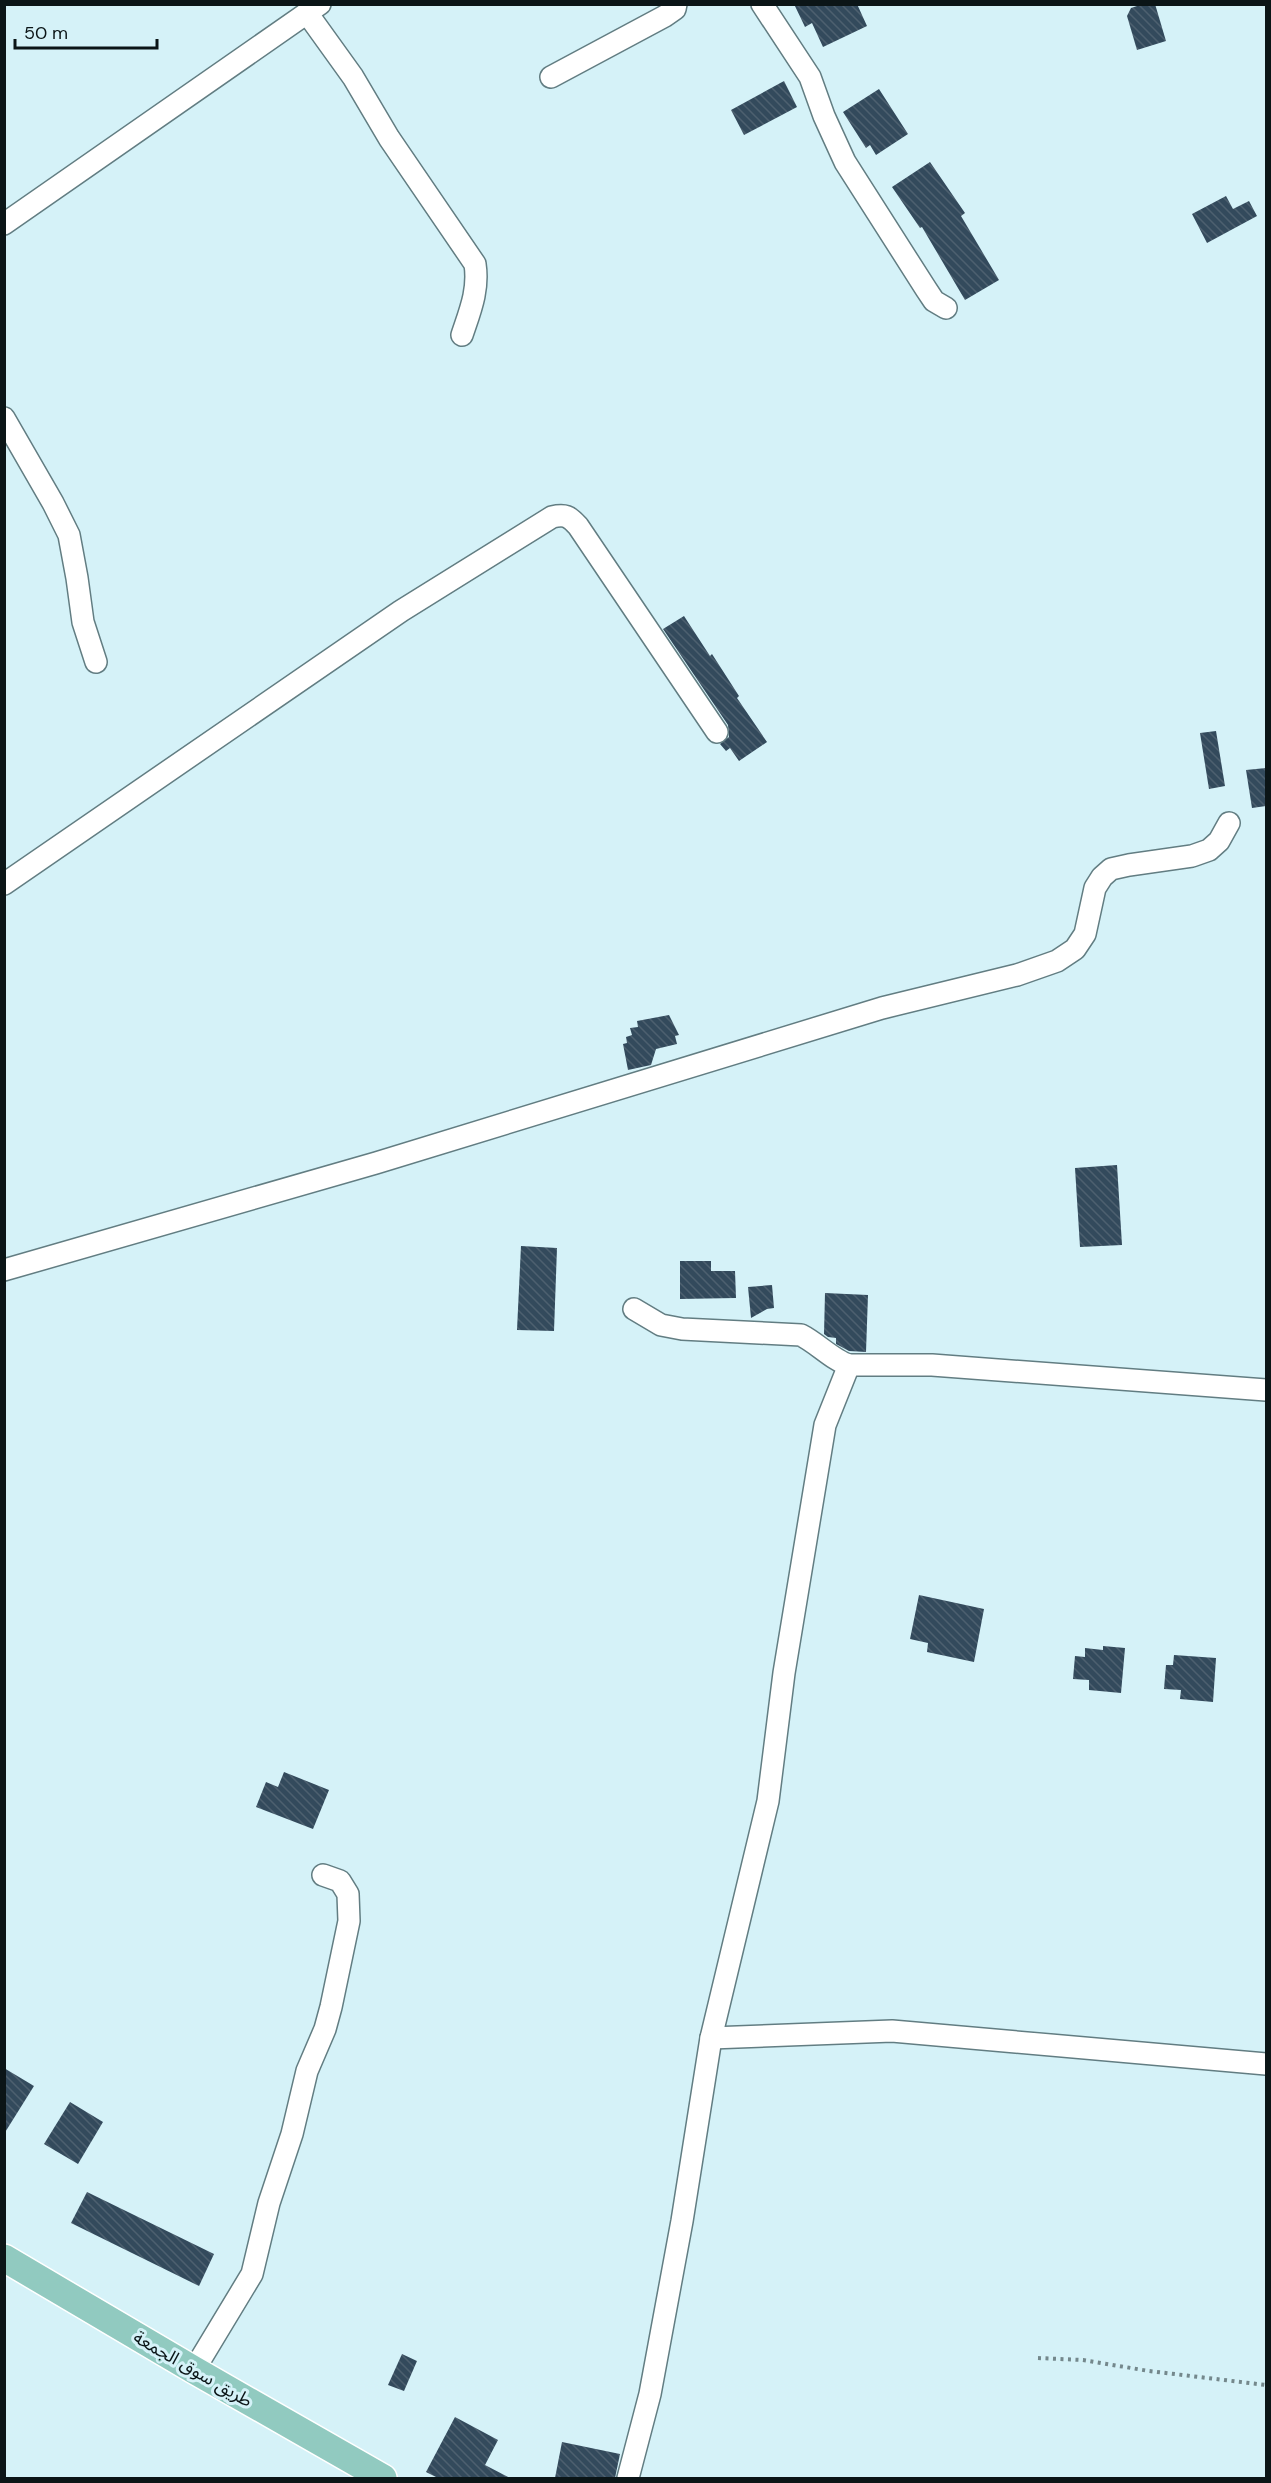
<svg xmlns="http://www.w3.org/2000/svg" width="1271" height="2483" viewBox="0 0 1271 2483" font-family="'DM Sans','Noto Sans Arabic',sans-serif">
<style>
.building{fill:url(#building-back-hatch)}
.lines{fill:none;stroke-linecap:round;stroke-linejoin:round}
.minor-casing{stroke:#627d82;stroke-width:24}
.major-casing{stroke:#fff;stroke-width:30}
.path{stroke:#74888c;stroke-width:4;stroke-dasharray:3 4.5;stroke-linecap:butt}
.minor{stroke:#fff;stroke-width:21}
.major{stroke:#91cac0;stroke-width:27}
.labels{text-anchor:middle;dominant-baseline:central;stroke-width:6;stroke-linejoin:round;paint-order:stroke}
.street-label{font-size:18px;fill:#0b1517;stroke:#d5f2f8}
</style>
<defs>
<pattern id="building-back-hatch" width="6" height="6" patternUnits="userSpaceOnUse" patternTransform="scale(1.5)"><rect width="6" height="6" fill="#334a5c"/><path d="M-1 5l2 2M0 0l6 6M5-1l2 2" fill="none" stroke="#4d606f"/></pattern>
</defs>
<rect width="100%" height="100%" fill="#d5f2f8"/>
<!-- building -->
<g class="building">
<polygon points="794,4 857,4 867,26 823,47 812,23 805,27"/>
<polygon points="1143,4 1155,4 1166,41 1137,50 1127,16 1131,8"/>
<polygon points="784,81 797,107 744,135 731,110"/>
<polygon points="879,89 908,134 876,155 870,145 866,148 843,112"/>
<polygon points="930,162 965,213 961,216 999,280 965,300 922,227 920,228 892,187"/>
<polygon points="1226,196 1233,209 1249,201 1257,216 1207,243 1192,214"/>
<polygon points="684,616 710,656 712,654 739,696 737,698 767,742 739,761 730,748 726,751 720,744 729,737 728,725 663,629"/>
<polygon points="1216,731 1225,786 1209,789 1200,733"/>
<polygon points="1266,768 1266,806 1252,808 1246,770"/>
<polygon points="669,1015 679,1035 675,1036 677,1044 656,1049 651,1065 628,1070 623,1044 627,1043 626,1037 632,1035 630,1028 638,1027 637,1021"/>
<polygon points="1117,1165 1122,1245 1080,1247 1075,1168"/>
<polygon points="521,1246 557,1248 554,1331 517,1330"/>
<polygon points="680,1261 711,1261 711,1271 735,1271 736,1298 680,1299"/>
<polygon points="772,1285 774,1308 767,1309 751,1318 748,1287"/>
<polygon points="825,1293 868,1295 866,1352 849,1351 836,1344 836,1338 828,1337 824,1334"/>
<polygon points="919,1595 984,1609 974,1662 927,1652 928,1643 910,1639"/>
<polygon points="1103,1646 1125,1648 1121,1693 1089,1690 1089,1680 1073,1679 1075,1656 1085,1657 1085,1648 1103,1650"/>
<polygon points="1174,1655 1216,1658 1213,1702 1180,1699 1181,1690 1164,1689 1166,1665 1173,1665"/>
<polygon points="284,1772 329,1790 313,1829 256,1807 266,1782 278,1787"/>
<polygon points="4,2068 34,2086 4,2134"/>
<polygon points="70,2102 103,2122 78,2164 44,2144"/>
<polygon points="87,2192 214,2254 199,2286 71,2223"/>
<polygon points="402,2354 417,2361 404,2391 388,2385"/>
<polygon points="455,2417 498,2440 485,2465 510,2478 438,2478 426,2472"/>
<polygon points="562,2442 620,2454 615,2478 555,2478"/>
</g>
<g class="lines">
<!-- minor casing -->
<g class="minor-casing">
<g id="minor">
<polyline points="762,4 810,77 824,116 845,162 926,289 934,301 946,308"/>
<path d="M 307,13 L 353,77 L 389,138 L 475,264 C 479,290 470,311 462,335"/>
<polyline points="551,77 665,16 675,9 676,4"/>
<polyline points="4,224 320,4"/>
<polyline points="4,418 53,503 69,535 77,578 83,622 96,662"/>
<path d="M 4,884 L 401,611 L 552,517 C 565,514 569,516 578,526 L 717,732"/>
<polyline points="4,1270 376,1163 882,1008 1017,975 1057,961 1075,949 1085,934 1095,888 1102,877 1111,869 1129,865 1192,856 1209,850 1219,841 1229,823"/>
<path d="M 634,1309 L 661,1325 L 682,1329 L 801,1335 C 817,1343 834,1361 849,1365 L 932,1365 L 1266,1390"/>
<polyline points="711,2038 892,2031 1266,2064"/>
<polyline points="194,2370 252,2274 269,2203 292,2134 307,2071 325,2029 331,2007 349,1921 348,1894 340,1881 323,1875"/>
<polyline points="628,2478 650,2394 682,2221 711,2038 768,1801 784,1673 825,1425 849,1365"/>
</g>
</g>
<!-- major casing -->
<g class="major-casing">
<polyline id="major" points="4,2258 194,2370 383,2478"/>
</g>
<!-- path -->
<polyline class="path" points="1038,2358 1083,2360 1149,2371 1266,2385"/>
<!-- minor -->
<use href="#minor" class="minor"/>
<!-- major -->
<use href="#major" class="major"/>
</g>
<g class="labels">
<!-- street labels -->
<g class="street-label">
<text transform="translate(193 2369) rotate(30)">طريق سوق الجمعة</text>
</g>
</g>
<!-- border -->
<rect width="1271" height="2483" fill="none" stroke="#0b1517" stroke-width="12"/>
<!-- scale -->
<path d="M15 39v9h142v-9" fill="none" stroke="#0b1517" stroke-width="3"/>
<text x="24" y="39" font-size="18" fill="#0b1517" stroke="#d5f2f8" stroke-width="4.5" paint-order="stroke">50 m</text>
</svg>
